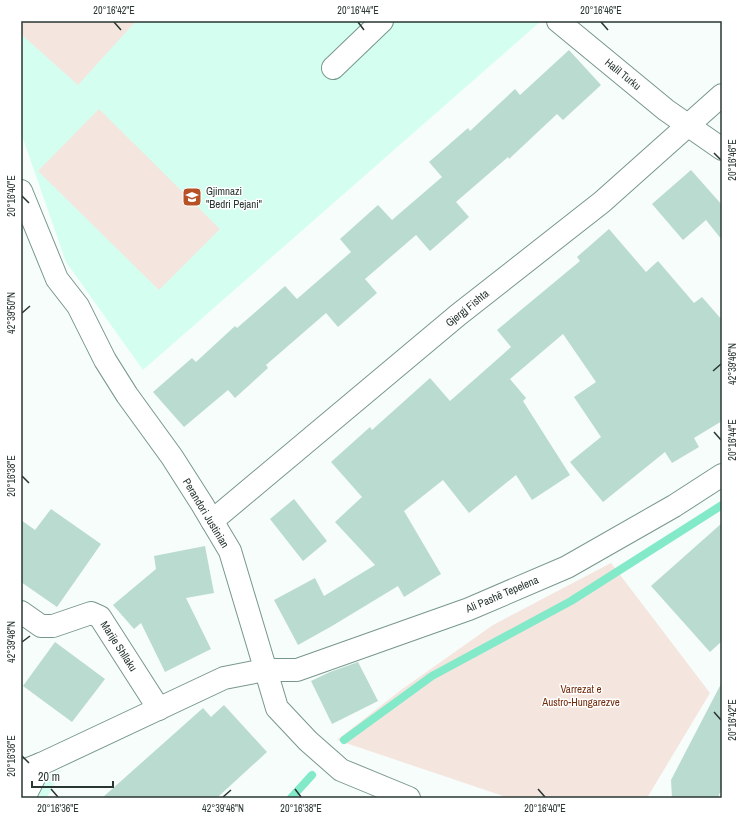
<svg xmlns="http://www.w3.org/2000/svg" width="743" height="819" viewBox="0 0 743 819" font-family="'Archivo Narrow',sans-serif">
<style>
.built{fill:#d4fff0}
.green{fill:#f5e5df}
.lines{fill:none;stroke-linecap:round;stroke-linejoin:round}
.stream{stroke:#82e9c9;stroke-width:8}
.building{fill:#badbcf}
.street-casing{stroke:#78978c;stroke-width:24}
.street{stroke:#fff;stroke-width:22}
.ticks{fill:none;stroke:#293631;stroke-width:1.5}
.labels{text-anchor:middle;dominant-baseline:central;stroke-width:3;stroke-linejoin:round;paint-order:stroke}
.street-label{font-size:11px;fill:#293631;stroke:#fff}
.poi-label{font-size:11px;fill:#293631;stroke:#fff;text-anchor:start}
.park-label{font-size:11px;fill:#732b0a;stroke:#fff}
.neatline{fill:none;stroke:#293631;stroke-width:1.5}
.ticks-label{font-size:10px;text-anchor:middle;fill:#293631}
</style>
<rect width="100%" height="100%" fill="#f7fdfb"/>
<!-- built -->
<g class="built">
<polygon points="21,21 541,21 143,370 66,262 21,133"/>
<polygon points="61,770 47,798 21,798 21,786"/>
</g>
<!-- green -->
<g class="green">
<polygon points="21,21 136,21 78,85 21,34"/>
<polygon points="99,109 220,229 159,290 38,171"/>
<polygon points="611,563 710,693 647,798 509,798 337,740 401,690 493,625"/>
</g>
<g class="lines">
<!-- stream -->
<g class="stream">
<polyline points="344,740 432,676 571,601 722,505"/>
<polyline points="291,798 312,775"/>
</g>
</g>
<!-- building -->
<g class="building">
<polygon points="569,50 601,85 563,120 557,114 509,159 508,157 456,202 469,217 430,251 416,235 365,279 377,293 338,327 326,313 266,365 268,368 235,398 228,390 184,427 153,392 192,358 196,362 235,326 237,328 285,286 297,299 351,252 340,239 378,205 392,220 442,177 429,162 468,128 470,131 515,89 520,95"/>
<polygon points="691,170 722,205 722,240 706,220 683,240 652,204"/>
<polygon points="609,229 646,272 658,261 694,303 702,297 722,320 722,421 694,438 699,447 672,463 665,452 603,502 570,462 601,437 574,397 596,382 563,334 510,379 526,398 523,401 570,475 532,500 516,475 469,513 443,480 404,511 441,574 404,597 398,586 332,626 298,645 274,600 315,578 324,596 375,565 335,522 362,497 331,462 370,427 372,430 430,378 450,401 511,347 497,330 580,261 577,257"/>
<polygon points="294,499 327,541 303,561 270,519"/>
<polygon points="51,509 101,544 57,607 21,582 21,520 35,530"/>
<polygon points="722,523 722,641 710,652 651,586"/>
<polygon points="205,546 214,593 186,598 211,649 165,672 141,623 134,629 113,605 156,569 154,556"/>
<polygon points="55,642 105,679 72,722 23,686"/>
<polygon points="358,662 378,701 332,724 311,681 330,672"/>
<polygon points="722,682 722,787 718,798 672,798 671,780"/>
<polygon points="224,705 267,752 219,796 215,798 102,798 203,708 211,717"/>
</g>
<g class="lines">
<!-- street casing -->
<g class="street-casing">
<g id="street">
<polyline points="558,21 666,110 722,149"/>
<polyline points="333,68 382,21"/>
<polyline points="21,191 57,279 78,306 105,360 127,395 172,457 202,504 230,551 277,708 308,741 341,770 409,798"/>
<polyline points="212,521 458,315 602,202 722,95"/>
<polyline points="21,612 41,626 53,626 91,613 100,617 159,709"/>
<polyline points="21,772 41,764 224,678 265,670 297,670 469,609 567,567 674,506 722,475"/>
<polyline points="24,798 41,764"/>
</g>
</g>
<!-- street -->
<use href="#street" class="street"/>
</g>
<!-- ticks -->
<path class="ticks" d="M 114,22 L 121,30M 358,22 L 364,30M 601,22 L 608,30M 714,153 L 721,160M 22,196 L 29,203M 22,313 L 30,306M 713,371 L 721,364M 714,432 L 721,440M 22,476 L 29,483M 22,642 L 30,636M 714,712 L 721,720M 22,756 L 29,763M 51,789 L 58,797M 295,789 L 301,797M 538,789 L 545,797M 223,797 L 231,790"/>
<!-- icons -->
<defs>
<g id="school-square" transform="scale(1)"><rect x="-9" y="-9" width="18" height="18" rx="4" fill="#b65025" stroke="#fff"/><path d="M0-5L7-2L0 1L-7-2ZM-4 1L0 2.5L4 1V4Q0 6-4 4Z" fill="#fff"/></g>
</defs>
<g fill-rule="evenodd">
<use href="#school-square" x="192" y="197"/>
</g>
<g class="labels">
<!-- street labels -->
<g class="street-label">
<text transform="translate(623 74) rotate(39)">Halil Turku</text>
<text transform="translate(467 308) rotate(-39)">Gjergj Fishta</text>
<text transform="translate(206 513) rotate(59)">Perandori Justinian</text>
<text transform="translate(502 594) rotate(-23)">Ali Pashë Tepelena</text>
<text transform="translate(119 646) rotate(57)">Marije Shllaku</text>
</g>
<!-- poi labels -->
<g class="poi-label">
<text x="206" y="191">Gjimnazi<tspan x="206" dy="13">"Bedri Pejani"</tspan></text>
</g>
<!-- park labels -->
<g class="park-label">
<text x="581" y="689">Varrezat e<tspan x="581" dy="13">Austro-Hungarezve</tspan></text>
</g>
</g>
<!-- border -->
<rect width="743" height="819" fill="none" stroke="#ffffff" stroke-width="44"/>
<!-- scale -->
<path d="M32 781v6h81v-6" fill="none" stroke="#293631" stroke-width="2"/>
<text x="38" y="781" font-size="12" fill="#293631" stroke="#ffffff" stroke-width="3" paint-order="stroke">20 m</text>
<rect x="22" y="22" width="699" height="775" class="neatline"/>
<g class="ticks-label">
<text x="114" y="14">20°16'42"E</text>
<text x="358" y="14">20°16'44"E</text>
<text x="601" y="14">20°16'46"E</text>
<text transform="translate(732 160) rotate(-90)" y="4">20°16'46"E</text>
<text transform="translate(11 196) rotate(-90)" y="4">20°16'40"E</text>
<text transform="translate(11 313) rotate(-90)" y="4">42°39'50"N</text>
<text transform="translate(732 364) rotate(-90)" y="4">42°39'46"N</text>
<text transform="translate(732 440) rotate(-90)" y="4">20°16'44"E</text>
<text transform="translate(11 476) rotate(-90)" y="4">20°16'38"E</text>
<text transform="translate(11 642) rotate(-90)" y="4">42°39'48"N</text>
<text transform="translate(732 720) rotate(-90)" y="4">20°16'42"E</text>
<text transform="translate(11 756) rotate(-90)" y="4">20°16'36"E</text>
<text x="58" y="812">20°16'36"E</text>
<text x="223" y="812">42°39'46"N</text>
<text x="301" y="812">20°16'38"E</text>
<text x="545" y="812">20°16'40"E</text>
</g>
</svg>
